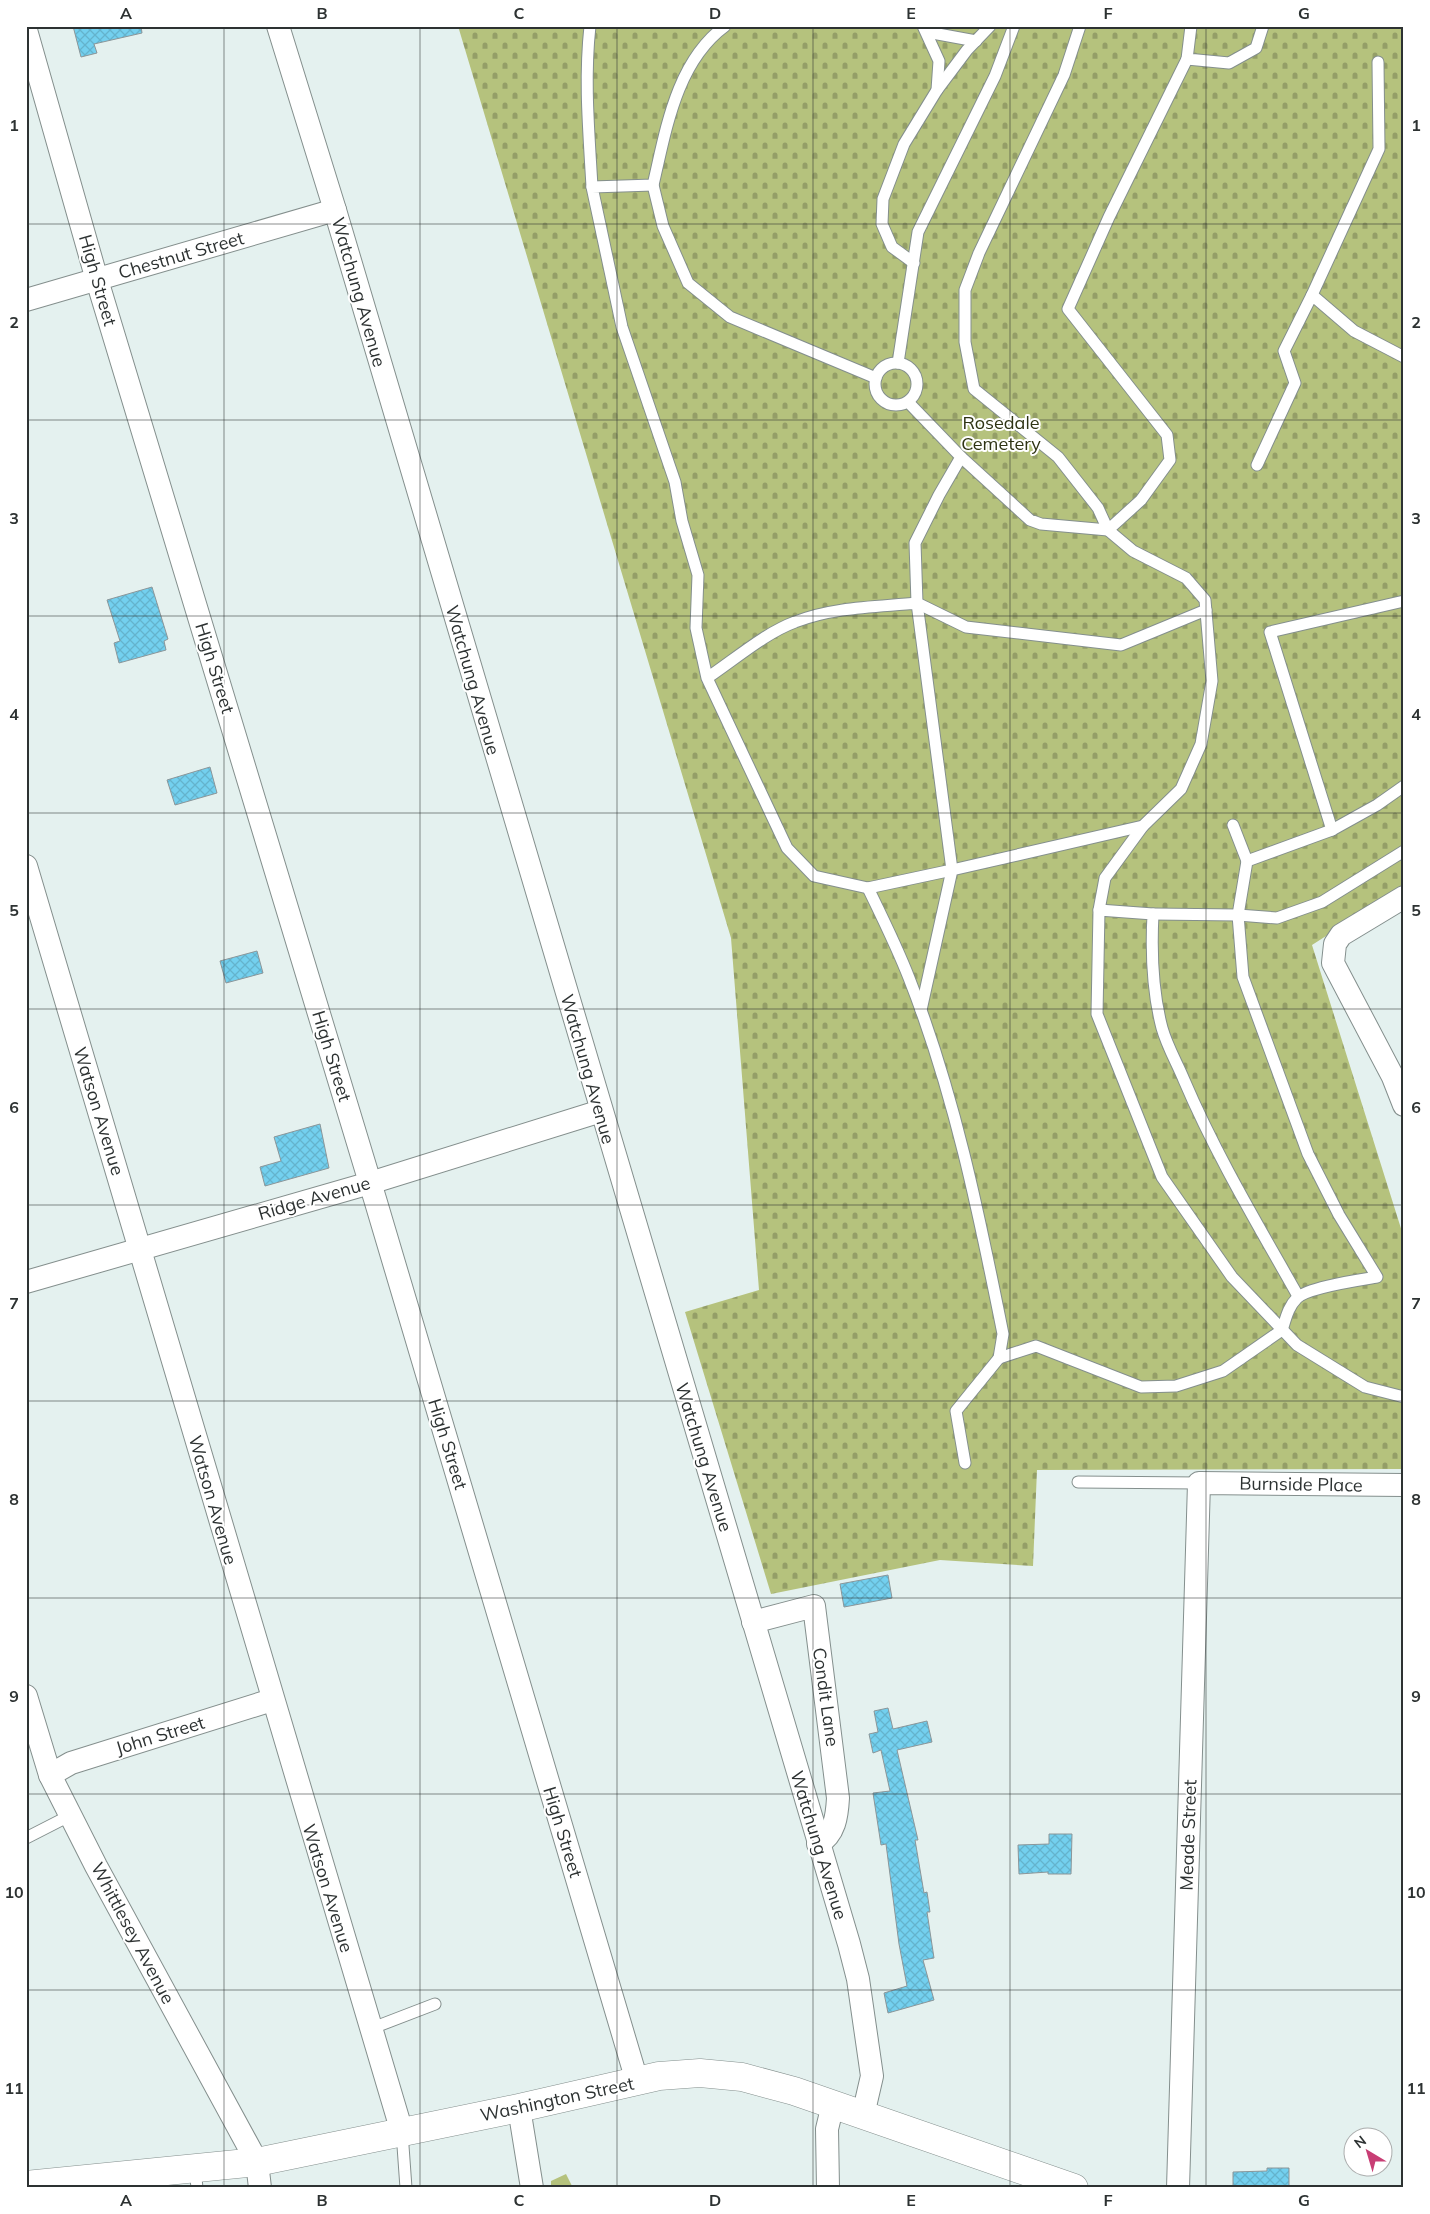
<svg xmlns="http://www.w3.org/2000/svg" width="1430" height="2214" viewBox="0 0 1430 2214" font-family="Mulish,sans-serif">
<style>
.grass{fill:url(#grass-tufts)}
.cemetery{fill:url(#cemetery-stones)}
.building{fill:url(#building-cross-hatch);stroke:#8b9699}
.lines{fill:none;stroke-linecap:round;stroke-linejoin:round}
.lane-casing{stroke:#848f8d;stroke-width:13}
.street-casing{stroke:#848f8d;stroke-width:24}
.secondary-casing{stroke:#848f8d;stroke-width:29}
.lane{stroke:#fff;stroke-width:11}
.street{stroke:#fff;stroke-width:22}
.secondary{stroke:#fff;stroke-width:28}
.grid{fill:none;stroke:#2d3232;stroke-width:1;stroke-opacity:0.55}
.labels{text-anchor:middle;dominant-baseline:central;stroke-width:4;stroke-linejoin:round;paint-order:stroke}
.street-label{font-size:18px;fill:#2d3232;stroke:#fff}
.park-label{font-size:18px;fill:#2e3313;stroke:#fff}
.neatline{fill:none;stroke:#2d3232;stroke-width:2}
.grid-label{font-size:16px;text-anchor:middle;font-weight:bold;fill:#2d3232}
</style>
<defs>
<pattern id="grass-tufts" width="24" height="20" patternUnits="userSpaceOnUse" patternTransform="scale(1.25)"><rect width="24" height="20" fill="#b5c27d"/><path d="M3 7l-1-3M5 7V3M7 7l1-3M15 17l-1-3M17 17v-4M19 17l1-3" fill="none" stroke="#949e67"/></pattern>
<pattern id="cemetery-stones" width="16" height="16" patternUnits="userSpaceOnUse" patternTransform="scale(1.25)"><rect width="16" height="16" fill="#b5c27d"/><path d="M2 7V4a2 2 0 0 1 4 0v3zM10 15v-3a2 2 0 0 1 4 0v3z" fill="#949e67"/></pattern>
<pattern id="building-cross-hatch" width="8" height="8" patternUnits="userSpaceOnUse" patternTransform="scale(1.25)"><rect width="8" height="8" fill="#73d0ef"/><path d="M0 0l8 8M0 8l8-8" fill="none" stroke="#64b3cd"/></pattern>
</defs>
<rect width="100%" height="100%" fill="#e4f1ef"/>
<!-- grass -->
<polygon class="grass" points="566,2174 573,2188 551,2188 551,2181"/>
<!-- cemetery -->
<polygon class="cemetery" points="458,26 1404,26 1404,886 1312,945 1404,1238 1404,1469 1037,1470 1033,1566 940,1560 771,1594 685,1312 759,1290 731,938"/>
<!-- building -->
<g class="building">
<polygon points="73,26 141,26 142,33 94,44 97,53 81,57"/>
<polygon points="152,587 168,639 164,641 166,650 119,663 114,643 120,641 107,600"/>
<polygon points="210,767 217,793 175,805 167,780"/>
<polygon points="257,951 263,973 226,983 220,961"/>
<polygon points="320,1124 329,1168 265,1186 260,1167 281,1161 274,1137"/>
<polygon points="888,1575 892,1598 844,1607 840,1584"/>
<polygon points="888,1708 893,1729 927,1721 932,1742 897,1750 918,1840 915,1840 924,1893 927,1892 930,1912 927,1912 934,1958 923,1960 934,2000 888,2013 884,1993 907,1986 899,1944 886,1844 881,1845 873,1793 890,1791 881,1750 873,1753 869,1734 878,1732 874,1711"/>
<polygon points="1049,1834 1072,1834 1071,1874 1048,1874 1048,1872 1019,1874 1018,1845 1049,1844"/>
<polygon points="1267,2168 1289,2168 1289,2188 1233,2188 1233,2172 1267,2171"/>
</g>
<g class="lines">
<!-- lane casing -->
<g class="lane-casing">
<g id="lane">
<path d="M 590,26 C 584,80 589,133 592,187"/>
<polyline points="1191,26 1187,59 1229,63 1256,48 1263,26"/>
<polyline points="927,32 976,41"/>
<polyline points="937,90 967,50 990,26"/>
<polyline points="653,185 663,226 688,283 730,317 876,378"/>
<polyline points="914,263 892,247 882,224 883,199 904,144 937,90 939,61 923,26"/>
<polyline points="1312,295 1379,149 1378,62"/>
<circle cx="896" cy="384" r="21"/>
<polyline points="898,363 918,232 995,76 1014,26"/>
<polyline points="908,402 961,457 939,495 915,543 917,603 966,627 1121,645 1206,610"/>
<polyline points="961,457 1030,520 1041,524 1108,530 1141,500 1170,460 1167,435 1068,309 1109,217 1187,59"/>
<polyline points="1257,465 1295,383 1284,351 1312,295 1354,331 1404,357"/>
<path d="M 707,678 C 734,660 765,633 795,622 C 833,607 876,607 917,603 L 952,870 L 868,888 L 814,876 L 787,848 L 707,678 L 696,628 L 698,575 L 682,521 L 675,482 L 622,327 L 592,187 L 653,185 C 666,130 676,62 725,26"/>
<polyline points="1233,825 1247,861"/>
<polyline points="1332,830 1377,805 1404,786"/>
<path d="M 868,888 C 882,917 897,947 909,978 C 954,1092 979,1214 1003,1334 L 999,1358 L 956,1411 L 965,1463"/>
<polyline points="1099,910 1105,878 1143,826"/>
<polyline points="1153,914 1238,915 1277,918 1322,902 1404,851"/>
<polyline points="921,1010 952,870 1143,826 1181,789 1201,744 1212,681 1205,600 1186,578 1133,551 1108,530 1098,508 1058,457 974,389 965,342 965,290 979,253 1064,75 1080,26"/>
<path d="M 1298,1296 C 1258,1225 1216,1155 1184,1080 C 1177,1063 1167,1046 1162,1028 C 1152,990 1151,952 1153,914 L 1099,910 L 1097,1014 L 1162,1177 L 1232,1277 L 1297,1345 L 1365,1387 L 1404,1397"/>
<path d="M 999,1358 L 1036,1346 L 1141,1387 L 1176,1386 L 1223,1371 L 1282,1330 C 1286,1318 1288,1307 1297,1298 C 1308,1287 1360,1280 1377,1277 L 1339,1215 L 1308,1154 L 1243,977 L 1238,915 L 1247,861 L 1332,830 L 1270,632 L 1404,601"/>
<polyline points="1078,1482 1199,1483"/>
<polyline points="26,1838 71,1815"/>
<polyline points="370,2029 435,2004"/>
<polyline points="402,2132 406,2188"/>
<polyline points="195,2169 197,2188"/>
</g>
</g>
<!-- street casing -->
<g class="street-casing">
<g id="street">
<polyline points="278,26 335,210 849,1944 858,1979 872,2076 863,2115"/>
<polyline points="26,30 97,280 375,1199 637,2081"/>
<polyline points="26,300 335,210"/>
<polyline points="26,866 402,2132"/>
<polyline points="1404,897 1341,935 1335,944 1333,963 1393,1077 1404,1105"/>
<polyline points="26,1282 370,1183 601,1111"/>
<path d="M 753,1622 L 814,1606 L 838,1798 C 837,1816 835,1834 818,1844"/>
<polyline points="26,1696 50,1775 96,1866 257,2162 260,2188"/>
<polyline points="50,1775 71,1763 272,1700"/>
<polyline points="519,2108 532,2188"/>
<polyline points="828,2188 827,2129 833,2104"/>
<polyline points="1178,2188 1199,1483 1404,1485"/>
</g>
</g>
<!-- secondary casing -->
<g class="secondary-casing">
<polyline id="secondary" points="26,2185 257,2162 519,2108 659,2076 700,2073 742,2077 794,2091 1074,2188"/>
</g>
<!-- lane -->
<use href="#lane" class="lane"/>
<!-- street -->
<use href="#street" class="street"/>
<!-- secondary -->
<use href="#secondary" class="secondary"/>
</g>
<!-- grid -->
<path class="grid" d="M 224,26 L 224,2188M 420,26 L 420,2188M 617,26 L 617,2188M 813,26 L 813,2188M 1010,26 L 1010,2188M 1206,26 L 1206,2188M 26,224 L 1404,224M 26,420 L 1404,420M 26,616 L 1404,616M 26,813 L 1404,813M 26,1009 L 1404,1009M 26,1205 L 1404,1205M 26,1401 L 1404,1401M 26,1598 L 1404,1598M 26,1794 L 1404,1794M 26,1990 L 1404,1990"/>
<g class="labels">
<!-- street labels -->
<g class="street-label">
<text transform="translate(181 255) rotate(-16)">Chestnut Street</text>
<text transform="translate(98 280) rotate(74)">High Street</text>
<text transform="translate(359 292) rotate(74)">Watchung Avenue</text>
<text transform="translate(215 668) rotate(73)">High Street</text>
<text transform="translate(473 680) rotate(74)">Watchung Avenue</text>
<text transform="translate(332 1056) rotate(73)">High Street</text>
<text transform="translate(588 1069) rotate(74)">Watchung Avenue</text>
<text transform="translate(99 1111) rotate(73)">Watson Avenue</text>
<text transform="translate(314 1198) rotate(-16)">Ridge Avenue</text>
<text transform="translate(448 1444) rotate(73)">High Street</text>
<text transform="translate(704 1457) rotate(73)">Watchung Avenue</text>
<text transform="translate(1301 1484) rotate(1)">Burnside Place</text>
<text transform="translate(213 1500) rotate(74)">Watson Avenue</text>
<text transform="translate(826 1697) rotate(82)">Condit Lane</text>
<text transform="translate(160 1735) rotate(-17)">John Street</text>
<text transform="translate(563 1832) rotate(73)">High Street</text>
<text transform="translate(1188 1835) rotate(-88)">Meade Street</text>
<text transform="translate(819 1845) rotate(73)">Watchung Avenue</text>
<text transform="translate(328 1888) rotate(73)">Watson Avenue</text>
<text transform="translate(133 1933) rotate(62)">Whittlesey Avenue</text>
<text transform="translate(557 2099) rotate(-12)">Washington Street</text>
</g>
<!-- park labels -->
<g class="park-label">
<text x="1001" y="422">Rosedale<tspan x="1001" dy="21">Cemetery</tspan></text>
</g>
</g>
<!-- border -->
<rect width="1430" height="2214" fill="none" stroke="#ffffff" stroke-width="55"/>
<!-- north arrow -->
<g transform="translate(1368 2152) rotate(322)"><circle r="24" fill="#ffffff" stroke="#abadad"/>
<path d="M0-4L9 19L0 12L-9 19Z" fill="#c83e75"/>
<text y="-8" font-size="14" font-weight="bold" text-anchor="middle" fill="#2d3232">N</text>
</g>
<rect x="28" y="28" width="1374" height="2158" class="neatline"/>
<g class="grid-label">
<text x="126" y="19">A</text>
<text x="322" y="19">B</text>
<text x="519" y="19">C</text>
<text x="715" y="19">D</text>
<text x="911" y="19">E</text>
<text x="1108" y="19">F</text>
<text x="1304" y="19">G</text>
<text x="14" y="131">1</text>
<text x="1416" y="131">1</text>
<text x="14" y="328">2</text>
<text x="1416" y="328">2</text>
<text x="14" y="524">3</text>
<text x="1416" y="524">3</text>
<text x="14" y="720">4</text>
<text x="1416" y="720">4</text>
<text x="14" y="916">5</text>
<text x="1416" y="916">5</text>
<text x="14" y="1113">6</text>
<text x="1416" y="1113">6</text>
<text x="14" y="1309">7</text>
<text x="1416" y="1309">7</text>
<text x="14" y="1505">8</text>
<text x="1416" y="1505">8</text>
<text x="14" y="1702">9</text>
<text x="1416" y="1702">9</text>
<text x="14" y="1898">10</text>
<text x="1416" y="1898">10</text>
<text x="14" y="2094">11</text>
<text x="1416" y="2094">11</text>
<text x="126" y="2206">A</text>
<text x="322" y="2206">B</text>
<text x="519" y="2206">C</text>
<text x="715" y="2206">D</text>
<text x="911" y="2206">E</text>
<text x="1108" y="2206">F</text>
<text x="1304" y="2206">G</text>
</g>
</svg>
